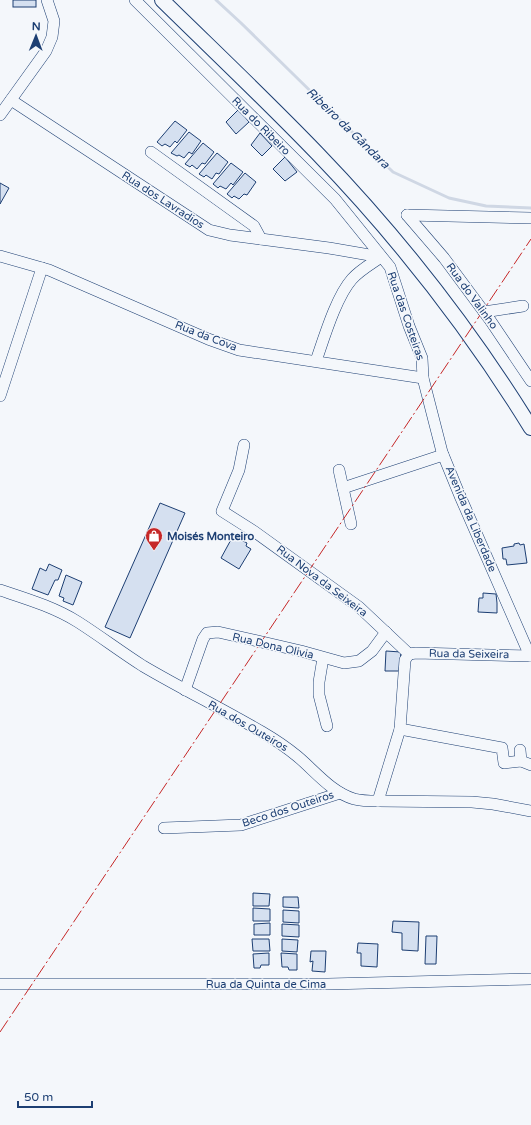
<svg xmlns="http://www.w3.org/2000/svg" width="531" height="1125" viewBox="0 0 531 1125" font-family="'Varela Round',sans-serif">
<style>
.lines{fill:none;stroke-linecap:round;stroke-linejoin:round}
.stream{stroke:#cfd7e4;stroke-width:3}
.building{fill:#d5e0f0;stroke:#1d3f73}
.minor-casing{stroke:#1d3f73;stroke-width:12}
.major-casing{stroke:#1d3f73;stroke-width:16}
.minor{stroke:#f4f7fb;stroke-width:11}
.major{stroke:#f4f7fb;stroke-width:14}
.power{stroke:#c62828;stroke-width:1;stroke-dasharray:14 3 2 3;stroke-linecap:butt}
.labels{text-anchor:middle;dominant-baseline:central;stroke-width:3;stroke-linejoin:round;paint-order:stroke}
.street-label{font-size:11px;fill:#1d3f73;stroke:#f4f7fb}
.poi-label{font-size:11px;font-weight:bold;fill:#1d3f73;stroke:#f4f7fb;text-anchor:start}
.water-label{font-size:12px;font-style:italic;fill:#1d3f73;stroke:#f4f7fb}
</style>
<rect width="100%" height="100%" fill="#f4f7fb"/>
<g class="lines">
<!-- stream -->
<polyline class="stream" points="216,0 241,23 393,172 449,198 486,206 531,208"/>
</g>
<!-- building -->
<g class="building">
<rect x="13" y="0" width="23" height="7"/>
<polygon points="239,109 249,122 236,134 226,122"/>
<polygon points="175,121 187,130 177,143 175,141 170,147 165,144 162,146 157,142"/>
<polygon points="189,132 201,141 192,154 189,152 184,158 179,155 177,156 171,153"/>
<polygon points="260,133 272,146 262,156 251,145"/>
<polygon points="203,143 214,152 205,164 202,163 197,169 192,165 190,167 185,164"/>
<polygon points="217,153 228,162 219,174 216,173 212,179 206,175 204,177 199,174"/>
<polygon points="285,157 297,172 285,181 273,169"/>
<polygon points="231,163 243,172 233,185 231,183 226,189 220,186 218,188 213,184"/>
<polygon points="245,173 256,182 247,195 244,194 239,199 234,196 232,198 227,194"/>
<polygon points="0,183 9,188 0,204"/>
<polygon points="160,503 185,513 130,638 105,627"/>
<polygon points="233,536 247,543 246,546 251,549 239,569 221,558"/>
<polygon points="519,543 520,545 524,544 527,563 507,565 506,559 503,559 502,548 514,546 514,544"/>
<polygon points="49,564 62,570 58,580 55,580 48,595 32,589 40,568 46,571"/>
<polygon points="66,575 82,582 73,605 63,601 64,598 59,596"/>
<polygon points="483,593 496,594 497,603 497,613 478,612 479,598 483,598"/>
<polygon points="386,651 401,652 399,671 385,671"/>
<polygon points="253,893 270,894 269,906 253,906"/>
<polygon points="283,897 298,897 299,908 283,907"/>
<polygon points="253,908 270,909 270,921 253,921"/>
<polygon points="283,910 299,911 299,923 283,922"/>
<polygon points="393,921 419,922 418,951 402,950 402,933 392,932"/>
<polygon points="270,923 270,935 254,935 254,924"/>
<polygon points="282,924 299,925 299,937 282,936"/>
<polygon points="426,936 437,936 436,964 425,964"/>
<polygon points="252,939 269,939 270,951 253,951"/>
<polygon points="282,939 298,940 297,952 282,951"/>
<polygon points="358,943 378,944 377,967 361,966 361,953 357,953"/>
<polygon points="311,951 326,951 325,972 312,971 313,961 310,962"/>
<polygon points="269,953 269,965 261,965 260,968 254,968 253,954"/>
<polygon points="281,953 297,954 297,970 289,970 288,967 282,967"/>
</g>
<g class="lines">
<!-- minor casing -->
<g class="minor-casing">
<g id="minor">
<polyline points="135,0 335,199 390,267 409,326 422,358 423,378 442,452 460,496 530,656"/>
<polyline points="11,100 209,230 230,235 329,248 381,257"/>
<polyline points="0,115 46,51 52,37 54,21 47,0"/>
<polyline points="151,152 254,226 261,239"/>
<polyline points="407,215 444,258 490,320 531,381"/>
<polyline points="407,215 531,218"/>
<polyline points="0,256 49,270 208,339 239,350 423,378"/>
<polyline points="484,312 523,306"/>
<path d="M 316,361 C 324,338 336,297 352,279 C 360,270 371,264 381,257"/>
<polyline points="0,396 42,268"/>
<polyline points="244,445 239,470 222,511 255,532 359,607 409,654"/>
<polyline points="339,470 351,524"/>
<polyline points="343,488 443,455"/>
<path d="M 0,590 C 27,599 54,607 78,622 C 100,636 121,652 143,666 C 182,689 223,709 262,732 C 274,739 286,747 297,756 C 315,771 331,792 354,799 C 362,801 370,801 378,801 L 472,802 L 493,804 L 531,811"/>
<polyline points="409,654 416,653 531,656"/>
<polyline points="323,658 319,682 319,695 327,726"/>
<polyline points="185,690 203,639 207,633 218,632 301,651 344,663 359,661 372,651 386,632"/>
<polyline points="400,729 502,748 504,763 521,761"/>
<polyline points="520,750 521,761 531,765"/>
<polyline points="378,801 400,729 405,660 409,654"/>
<polyline points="164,828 241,825 340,793"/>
<polyline points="0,984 328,984 531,979"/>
</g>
</g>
<!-- major casing -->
<g class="major-casing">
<path id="major" d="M 162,0 C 214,51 267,101 317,153 C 398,237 470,329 531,428"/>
</g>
<!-- minor -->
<use href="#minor" class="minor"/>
<!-- major -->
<use href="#major" class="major"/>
<!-- power -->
<polyline class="power" points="0,1032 531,239"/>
</g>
<!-- icons -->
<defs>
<g id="shop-pin" transform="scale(0.9)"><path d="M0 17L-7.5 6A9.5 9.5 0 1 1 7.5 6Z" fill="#c62828" stroke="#f4f7fb"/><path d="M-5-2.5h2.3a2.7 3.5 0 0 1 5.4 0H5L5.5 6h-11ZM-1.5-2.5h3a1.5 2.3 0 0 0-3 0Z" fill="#fff"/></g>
</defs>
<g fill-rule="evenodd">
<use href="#shop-pin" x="154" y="536"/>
</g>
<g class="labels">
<!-- street labels -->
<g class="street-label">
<text transform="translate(261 126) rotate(45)">Rua do Ribeiro</text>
<text transform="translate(163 200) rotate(33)">Rua dos Lavradios</text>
<text transform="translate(472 296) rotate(54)">Rua do Valinho</text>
<text transform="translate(406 316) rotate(71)">Rua das Costeiras</text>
<text transform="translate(206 336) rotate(21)">Rua da Cova</text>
<text transform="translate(471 519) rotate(67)">Avenida da Liberdade</text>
<text transform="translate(322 581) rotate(37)">Rua Nova da Seixeira</text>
<text transform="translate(273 646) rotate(13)">Rua Dona Olivia</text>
<text transform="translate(469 654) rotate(1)">Rua da Seixeira</text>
<text transform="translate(248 726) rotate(30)">Rua dos Outeiros</text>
<text transform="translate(288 809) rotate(-18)">Beco dos Outeiros</text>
<text x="266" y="984">Rua da Quinta de Cima</text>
</g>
<!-- poi labels -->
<g class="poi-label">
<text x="167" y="536">Moisés Monteiro</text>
</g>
<!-- water labels -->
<g class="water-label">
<text transform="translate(348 128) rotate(44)">Ribeiro da Gândara</text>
</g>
</g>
<!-- north arrow -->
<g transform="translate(36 36) rotate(1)" stroke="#f4f7fb" stroke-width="3" paint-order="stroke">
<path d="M0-3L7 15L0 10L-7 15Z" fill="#1d3f73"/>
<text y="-6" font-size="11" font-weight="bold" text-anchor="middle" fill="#1d3f73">N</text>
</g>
<!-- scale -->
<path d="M18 1101v6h74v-6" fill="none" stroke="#1d3f73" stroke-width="2"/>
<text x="24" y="1101" font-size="12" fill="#1d3f73" stroke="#f4f7fb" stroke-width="3" paint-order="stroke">50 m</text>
</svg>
